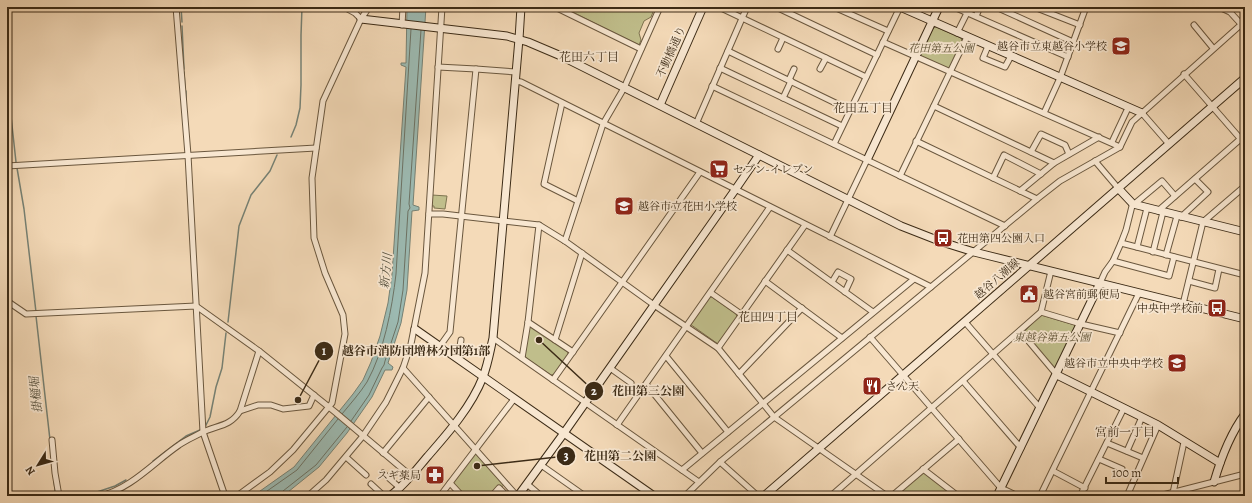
<svg xmlns="http://www.w3.org/2000/svg" width="1252" height="503" viewBox="0 0 1252 503" font-family="Alegreya,'Noto Serif JP',serif">
<style>
.green{fill:#c0be8b;stroke:#7e7450}
.water{fill:#9cbab2;stroke:#768174}
.lines{fill:none;stroke-linecap:round;stroke-linejoin:round}
.shore{stroke:#6c7264;stroke-width:1}
.stream{stroke:#768174;stroke-width:1.5}
.street-casing{stroke:#6a573e;stroke-width:7}
.secondary-casing{stroke:#3c2b16;stroke-width:9}
.street{stroke:#f8e7d1;stroke-width:5}
.secondary{stroke:#f8e7d1;stroke-width:7}
.labels{text-anchor:middle;dominant-baseline:central;stroke-width:3.5;stroke-linejoin:round;paint-order:stroke}
.poi-label{font-size:11px;fill:#3c2b16;stroke:#f8e7d1;text-anchor:start}
.park-label{font-size:11px;font-style:italic;fill:#5d5033;stroke:#f8e7d1}
.street-label{font-size:11px;fill:#3c2b16;stroke:#f8e7d1}
.neighbourhood-label{font-size:12px;fill:#3c2b16;stroke:#f8e7d1}
.water-label{font-size:12px;font-style:italic;fill:#544f3d;stroke:#f8e7d1}
.leader{fill:none;stroke:#3c2b16;stroke-width:1.5}
.callout-dot{fill:#3c2b16;stroke:#f8e7d1;stroke-width:1.5}
.mark-label{font-size:12px;text-anchor:middle;font-weight:bold;fill:#fff}
.callout-label{font-size:12px;text-anchor:middle;font-weight:bold;fill:#3c2b16;stroke:#f8e7d1;stroke-width:3.5;stroke-linejoin:round;paint-order:stroke}
</style>
<rect width="100%" height="100%" fill="#f4dab8"/>
<filter id="stains"><feTurbulence type="fractalNoise" baseFrequency=".005" numOctaves="4"/><feColorMatrix values="0 0 0 0 .2 0 0 0 0 .09 0 0 0 0 .02 0 0 0 .5 -.17"/></filter>
<radialGradient id="worn" r=".72"><stop offset=".6" stop-color="#630" stop-opacity="0"/><stop offset="1" stop-color="#630" stop-opacity=".3"/></radialGradient>
<!-- green -->
<g class="green">
<polygon points="568,7 655,7 651,17 644,21 639,33 641,40 639,45 568,10"/>
<polygon points="936,27 961,38 962,41 950,67 947,68 922,57 920,54 933,28"/>
<polygon points="432,195 447,196 445,209 434,208 434,206 431,206"/>
<polygon points="710,297 712,297 736,314 737,317 718,344 690,324"/>
<polygon points="1041,315 1078,326 1056,372 1024,332"/>
<polygon points="531,326 568,352 568,355 555,374 551,375 526,358 525,355 529,327"/>
<polygon points="476,449 506,483 492,496 462,496 450,483"/>
<polygon points="923,471 956,496 895,496"/>
</g>
<!-- water -->
<polygon class="water" points="407,7 426,7 413,205 419,207 419,210 412,211 407,290 401,323 388,363 393,367 392,370 385,370 372,397 347,433 319,467 283,496 253,496 294,467 353,394 363,380 371,362 380,336 388,303 392,274 406,67 401,65 401,63 406,63"/>
<g class="lines">
<!-- shore -->
<g class="shore">
<path d="M 342,414 C 351,403 360,393 367,382 C 384,351 392,309 396,274 L 411,29"/>
<polyline points="351,421 369,395 382,368 384,365 385,361 398,322 403,290 408,211 410,208 409,204 421,30"/>
<polyline points="260,496 297,470 338,419"/>
<polyline points="281,496 283,491 316,465 347,427"/>
</g>
<!-- stream -->
<g class="stream">
<polyline points="181,7 182,22"/>
<polyline points="182,26 184,69"/>
<polyline points="184,72 185,88"/>
<polyline points="7,80 16,162"/>
<polyline points="186,91 186,105"/>
<polyline points="291,137 296,125 300,108 301,85 301,35 302,7"/>
<polyline points="17,168 24,209 36,312"/>
<polyline points="36,316 50,440"/>
<polyline points="228,322 239,226 251,195 270,171 277,155"/>
<polyline points="205,427 210,417 216,387 222,368 226,333"/>
<polyline points="153,461 186,436 200,430"/>
<polyline points="54,482 56,496"/>
<polyline points="85,496 115,486 126,480"/>
</g>
<!-- street casing -->
<g class="street-casing">
<g id="street">
<polyline points="176,7 188,155 203,432 225,496"/>
<polyline points="344,7 355,13 361,19"/>
<polyline points="555,7 641,49"/>
<polyline points="719,7 866,77"/>
<polyline points="776,7 877,55"/>
<polyline points="834,7 888,31"/>
<polyline points="954,7 1068,57"/>
<polyline points="996,7 1073,42"/>
<polyline points="1034,7 1080,25"/>
<polyline points="1219,7 1230,12 1241,24"/>
<polyline points="976,16 980,7"/>
<polyline points="402,25 403,7"/>
<polyline points="1194,25 1213,48"/>
<polyline points="957,33 967,13"/>
<polyline points="883,42 1120,147"/>
<polyline points="988,46 983,58 1005,67 1011,56"/>
<polyline points="778,49 783,38"/>
<polyline points="728,51 850,110"/>
<polyline points="438,67 476,69"/>
<polyline points="720,68 842,126"/>
<polyline points="820,69 826,58"/>
<polyline points="1184,74 1245,144"/>
<polyline points="789,80 794,69"/>
<polyline points="515,81 521,82 931,287"/>
<polyline points="712,86 1005,226"/>
<polyline points="783,98 791,81"/>
<polyline points="562,103 544,184 578,201"/>
<polyline points="934,106 1054,163"/>
<polyline points="1044,113 1060,78 1086,7"/>
<polyline points="1142,113 1169,144"/>
<polyline points="696,124 747,7"/>
<polyline points="916,141 1037,199"/>
<polyline points="1112,142 1128,108"/>
<polyline points="834,144 900,7"/>
<polyline points="1031,152 1041,134 1065,145 1069,154"/>
<polyline points="1095,161 1118,188"/>
<polyline points="7,166 316,148"/>
<polyline points="900,176 967,37"/>
<polyline points="993,178 1004,155 1041,174"/>
<polyline points="1020,191 1054,163 1099,137"/>
<polyline points="1158,211 1245,135"/>
<polyline points="429,214 443,214 539,225 565,241 654,305 718,348 774,417 887,496"/>
<polyline points="1181,217 1208,192 1195,179"/>
<polyline points="830,237 867,160"/>
<polyline points="565,241 603,124 624,88 660,7"/>
<polyline points="1121,243 1245,275"/>
<polyline points="1137,247 1147,208"/>
<polyline points="787,250 873,312"/>
<polyline points="1153,252 1163,212"/>
<polyline points="1166,255 1177,216"/>
<polyline points="1113,261 1169,276 1174,257"/>
<polyline points="765,281 842,338"/>
<polyline points="1189,281 1215,288 1219,269"/>
<polyline points="832,282 838,272 851,279 845,292"/>
<polyline points="1100,283 1105,272 1113,261 1121,243 1126,230 1132,206 1162,181 1175,196"/>
<polyline points="711,293 741,314"/>
<polyline points="7,301 26,314 196,306 259,351 335,412 411,476"/>
<polyline points="1183,304 1203,222 1245,186"/>
<polyline points="1041,312 1081,324 1120,333"/>
<polyline points="528,322 573,352"/>
<polyline points="965,322 1040,408"/>
<polyline points="1020,331 1057,375"/>
<polyline points="870,337 1001,488 1018,496"/>
<polyline points="493,338 699,482"/>
<polyline points="555,340 582,253"/>
<polyline points="440,346 450,332 476,69 516,72"/>
<polyline points="718,348 805,225"/>
<polyline points="666,356 728,432"/>
<polyline points="522,358 528,322 539,225"/>
<polyline points="458,359 461,340"/>
<polyline points="403,368 517,496"/>
<polyline points="610,368 631,383"/>
<polyline points="739,374 802,308"/>
<polyline points="553,380 700,172"/>
<polyline points="963,381 1021,448"/>
<polyline points="646,384 702,453"/>
<polyline points="240,411 258,405 271,405 283,409 309,406 314,395"/>
<polyline points="617,425 770,207"/>
<polyline points="52,440 55,473 59,496"/>
<polyline points="1107,443 1143,458"/>
<polyline points="1127,451 1142,417"/>
<polyline points="383,453 429,397"/>
<polyline points="346,457 366,475"/>
<polyline points="1099,459 1122,469"/>
<polyline points="720,462 758,496"/>
<polyline points="541,465 585,496"/>
<polyline points="923,469 958,496"/>
<polyline points="682,470 914,279"/>
<polyline points="1053,471 1085,488"/>
<polyline points="383,473 400,488"/>
<polyline points="450,483 462,496"/>
<polyline points="371,484 384,496"/>
<polyline points="527,484 541,496"/>
<polyline points="1173,493 1184,442"/>
<path d="M 100,496 C 131,489 154,462 179,445 C 186,440 194,437 201,433 C 217,425 230,427 240,411 L 259,351"/>
<polyline points="237,496 270,472 293,450 332,403 345,334 343,315 325,273 314,238 312,178 323,101 361,19 369,7"/>
<polyline points="308,496 326,480 363,436 386,402 403,368 411,344 425,273 442,7"/>
<polyline points="440,496 514,399"/>
<polyline points="492,496 499,488 507,496"/>
<polyline points="685,496 720,462 1037,199 1060,181 1120,147 1132,122 1245,21"/>
<polyline points="831,496 1041,312 1051,271"/>
<polyline points="892,496 959,439"/>
<polyline points="1040,496 1139,293"/>
<polyline points="1080,496 1124,408"/>
<polyline points="1127,496 1158,425"/>
<polyline points="1159,496 1245,474"/>
</g>
</g>
<!-- secondary casing -->
<g class="secondary-casing">
<g id="secondary">
<polyline points="900,7 1142,113"/>
<polyline points="361,19 507,36 528,42 561,56 901,226 942,242 974,252 1245,319"/>
<polyline points="660,105 703,7"/>
<polyline points="867,160 939,7"/>
<polyline points="1118,188 1133,204 1245,232"/>
<polyline points="415,329 654,496"/>
<polyline points="1057,375 1158,425 1220,463"/>
<path d="M 1214,482 C 1221,458 1230,434 1245,414"/>
<path d="M 390,496 C 405,485 416,470 428,456 C 449,432 471,407 483,377 C 488,364 490,351 493,338 L 519,39 L 521,7"/>
<polyline points="518,496 564,433 735,190 759,155"/>
<polyline points="764,496 1245,78"/>
<polyline points="997,496 1100,283"/>
</g>
</g>
<!-- street -->
<use href="#street" class="street"/>
<!-- secondary -->
<use href="#secondary" class="secondary"/>
</g>
<!-- icons -->
<defs>
<g id="school-square" transform="scale(1)"><rect x="-9" y="-9" width="18" height="18" rx="4" fill="#8f2418" stroke="#f8e7d1"/><path d="M0-5L7-2L0 1L-7-2ZM-4 1L0 2.5L4 1V4Q0 6-4 4Z" fill="#fff"/></g>
<g id="supermarket-square" transform="scale(1)"><rect x="-9" y="-9" width="18" height="18" rx="4" fill="#8f2418" stroke="#f8e7d1"/><path d="M-6-5.5h2.5l.6 2H6L4.5 2H-2.5L-4.4-4H-6ZM-1.5 3.2a1.3 1.3 0 1 0 .1 0ZM3 3.2a1.3 1.3 0 1 0 .1 0Z" fill="#fff"/></g>
<g id="bus-square" transform="scale(1)"><rect x="-9" y="-9" width="18" height="18" rx="4" fill="#8f2418" stroke="#f8e7d1"/><path d="M-5-6H5V4H4V6H2V4H-2V6H-4V4H-5ZM-3.5-4V0h7V-4ZM-3.5 1.2v1.5H-2V1.2ZM2 1.2v1.5H3.5V1.2Z" fill="#fff"/></g>
<g id="civic-square" transform="scale(1)"><rect x="-9" y="-9" width="18" height="18" rx="4" fill="#8f2418" stroke="#f8e7d1"/><path d="M-.6-6.5H3V-4.5H.6V-3L4-1V1h2V6H-6V1h2V-1L-.6-3ZM-1.2 2.5V6h2.4V2.5Z" fill="#fff"/></g>
<g id="restaurant-square" transform="scale(1)"><rect x="-9" y="-9" width="18" height="18" rx="4" fill="#8f2418" stroke="#f8e7d1"/><path d="M-5-6h1v4h1v-4h1v4h1v-4h1v5L-1.5 .5V6h-2V.5L-5-1ZM5-6V6H3V1.5H1.5Q1.5-4 5-6Z" fill="#fff"/></g>
<g id="pharmacy-square" transform="scale(1)"><rect x="-9" y="-9" width="18" height="18" rx="4" fill="#8f2418" stroke="#f8e7d1"/><path d="M-2-6h4v4h4v4h-4v4h-4v-4h-4v-4h4Z" fill="#fff"/></g>
</defs>
<g fill-rule="evenodd">
<use href="#school-square" x="1121" y="46"/>
<use href="#supermarket-square" x="719" y="169"/>
<use href="#school-square" x="624" y="206"/>
<use href="#bus-square" x="943" y="238"/>
<use href="#civic-square" x="1029" y="294"/>
<use href="#bus-square" x="1217" y="308"/>
<use href="#school-square" x="1177" y="363"/>
<use href="#restaurant-square" x="872" y="386"/>
<use href="#pharmacy-square" x="435" y="475"/>
</g>
<g class="labels">
<!-- poi labels -->
<g class="poi-label">
<text x="1107" y="46" text-anchor="end">越谷市立東越谷小学校</text>
<text x="733" y="169">セブン-イレブン</text>
<text x="638" y="206">越谷市立花田小学校</text>
<text x="957" y="238">花田第四公園入口</text>
<text x="1043" y="294">越谷宮前郵便局</text>
<text x="1203" y="308" text-anchor="end">中央中学校前</text>
<text x="1163" y="363" text-anchor="end">越谷市立中央中学校</text>
<text x="886" y="386">さん天</text>
<text x="421" y="475" text-anchor="end">スギ薬局</text>
</g>
<!-- park labels -->
<g class="park-label">
<text x="941" y="48">花田第五公園</text>
<text x="1052" y="337">東越谷第五公園</text>
</g>
<!-- street labels -->
<g class="street-label">
<text transform="translate(671 52) rotate(-66)">不動橋通り</text>
<text transform="translate(997 279) rotate(-41)">越谷八潮線</text>
</g>
<!-- neighbourhood labels -->
<g class="neighbourhood-label">
<text x="589" y="57">花田六丁目</text>
<text x="863" y="108">花田五丁目</text>
<text x="768" y="317">花田四丁目</text>
<text x="1125" y="432">宮前一丁目</text>
</g>
<!-- water labels -->
<g class="water-label">
<text transform="translate(386 271) rotate(-84)">新方川</text>
<text transform="translate(36 395) rotate(-96)">掛樋堀</text>
</g>
</g>
<!-- callouts -->
<path class="leader" d="M298 400L324 351M539 340L594 391M477 466L566 456"/>
<g class="callout-dot">
<circle cx="298" cy="400" r="4"/>
<circle cx="539" cy="340" r="4"/>
<circle cx="477" cy="466" r="4"/>
<circle cx="324" cy="351" r="10"/>
<circle cx="594" cy="391" r="10"/>
<circle cx="566" cy="456" r="10"/>
</g>
<g class="mark-label">
<text x="324" y="355">1</text>
<text x="594" y="395">2</text>
<text x="566" y="460">3</text>
</g>
<g class="callout-label">
<text x="416" y="355">越谷市消防団増林分団第1部</text>
<text x="648" y="395">花田第三公園</text>
<text x="620" y="460">花田第二公園</text>
</g>
<!-- margin -->
<rect width="1252" height="503" fill="none" stroke="#f4dab8" stroke-width="24"/>
<rect x="8" y="8" width="1236" height="487" fill="none" stroke="#3c2b16" stroke-width="2"/>
<rect x="12" y="12" width="1228" height="479" fill="none" stroke="#3c2b16"/>
<!-- north arrow -->
<g transform="translate(38 465) rotate(233)" stroke="#f8e7d1" stroke-width="3" paint-order="stroke">
<path d="M0-3L7 15L0 10L-7 15Z" fill="#3c2b16"/>
<text y="-6" font-size="11" font-weight="bold" text-anchor="middle" fill="#3c2b16">N</text>
</g>
<!-- scale -->
<path d="M1106 477v6h72v-6" fill="none" stroke="#3c2b16" stroke-width="2"/>
<text x="1112" y="477" font-size="12" fill="#3c2b16" stroke="#f8e7d1" stroke-width="3" paint-order="stroke">100 m</text>
<rect width="100%" height="100%" filter="url(#stains)"/>
<rect width="100%" height="100%" fill="url(#worn)"/>
</svg>
